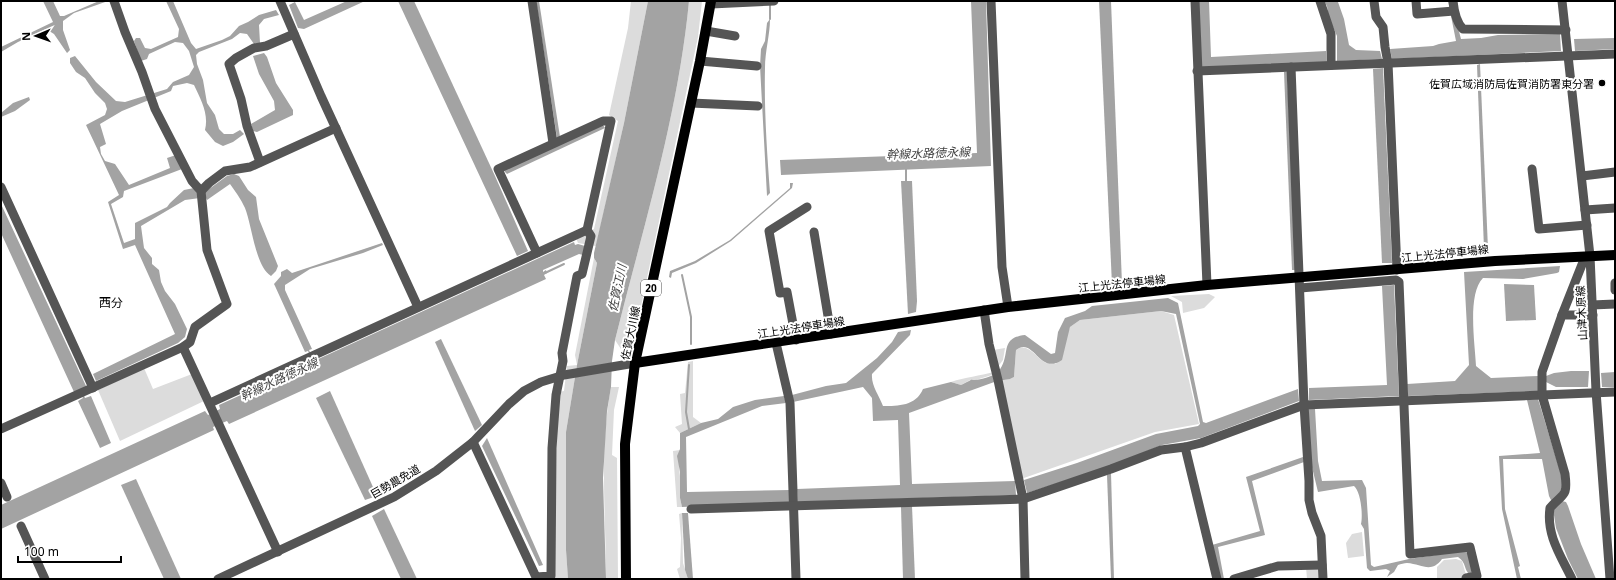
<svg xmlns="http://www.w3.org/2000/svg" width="1616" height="580" viewBox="0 0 1616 580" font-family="'Noto Sans','Noto Sans JP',sans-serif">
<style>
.green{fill:#dcdcdc}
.water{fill:#a3a3a3}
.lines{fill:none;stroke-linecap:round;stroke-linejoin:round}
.stream{stroke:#a3a3a3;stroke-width:2}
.minor{stroke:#555;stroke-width:9}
.major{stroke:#000;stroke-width:10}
.poi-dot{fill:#000;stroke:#fff;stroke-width:1.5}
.labels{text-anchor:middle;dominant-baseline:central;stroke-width:4;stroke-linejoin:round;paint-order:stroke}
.shield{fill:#fff;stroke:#4c4c4c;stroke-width:1}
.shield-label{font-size:10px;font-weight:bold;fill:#000}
.poi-label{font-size:11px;fill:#000;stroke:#fff;text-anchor:end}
.street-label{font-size:11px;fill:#000;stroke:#fff}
.water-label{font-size:12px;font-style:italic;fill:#444;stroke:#fff}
.neighbourhood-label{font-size:12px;fill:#000;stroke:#fff}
</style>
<rect width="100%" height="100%" fill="#fff"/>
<!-- green -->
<g class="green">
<polygon points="631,1 648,1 624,123 596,246 578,243 576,238 594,229 618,121 609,115 628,28"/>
<path d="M 689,1 L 702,1 L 698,37 L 633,344 L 625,344 L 621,349 L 615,340 C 643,228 678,116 689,1 Z"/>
<polygon points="594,258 597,263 577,365 566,432 566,550 568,579 555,579 553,449 559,392 564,391 567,366 577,365 575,355"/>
<polygon points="1209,294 1215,297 1204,308 1183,313 1182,302 1171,296"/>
<path d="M 1161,311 L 1174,315 L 1199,424 L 1155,432 L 1021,479 L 1001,380 L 1010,379 L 1014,377 L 1016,350 C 1028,341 1036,358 1046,363 C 1049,364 1053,364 1056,364 L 1070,327 L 1080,320 Z"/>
<polygon points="1005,348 1003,360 997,368 993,350"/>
<polygon points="693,361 693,417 701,423 680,433 675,427 682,424 680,394 685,393 688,362"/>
<polygon points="144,368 153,389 192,374 204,401 120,441 98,390"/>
<path d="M 994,372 L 995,374 L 976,380 L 970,380 L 961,385 L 951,382 C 965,377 980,376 994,372 Z"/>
<path d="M 611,387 L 619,387 L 614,410 L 612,455 L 617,458 L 618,579 L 606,579 C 606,515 599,451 611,387 Z"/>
<polygon points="680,450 679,468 681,484 680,498 682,507 677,507 673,451"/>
<polygon points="682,513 683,563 688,579 680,579 677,569 680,567 681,538 679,514"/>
<polygon points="1362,532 1364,556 1348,558 1346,543 1352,534"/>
<polygon points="1456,559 1462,561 1466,575 1461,579 1437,579 1437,567 1444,560"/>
<polygon points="1320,566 1321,579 1307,579 1306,567"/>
</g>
<!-- water -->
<g class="water">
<polygon points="43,1 53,1 60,16 64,16 99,1 108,1 74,13 63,21 63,30 70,50 67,53 54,34 46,29 18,42 1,52 1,47 53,22"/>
<path d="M 166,1 L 173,1 L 191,43 L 196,49 L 222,40 L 230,36 L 239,26 L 248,22 L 259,15 L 276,10 L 279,15 L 264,19 L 259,25 L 260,43 L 254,44 L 247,34 L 240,33 L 232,39 L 199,52 L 196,55 L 197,64 L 203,80 L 207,103 L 215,115 L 219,129 L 224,134 L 233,134 L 240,130 L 244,134 L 233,142 L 223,146 L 215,142 L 205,130 C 209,114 201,100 194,85 L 187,83 L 173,86 L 171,91 L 122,111 L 100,124 L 106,144 L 100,147 L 101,154 L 105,161 L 115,164 L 129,185 L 170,168 L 167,158 L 176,155 L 182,169 L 124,191 L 123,197 L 111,204 L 124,243 L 135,239 L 135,223 L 167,207 L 170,203 L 184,190 L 194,188 L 200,198 L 185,200 L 141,226 L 144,248 L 152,258 L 152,264 L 159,270 L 161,282 L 165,291 L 175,304 L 187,329 L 185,337 L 178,343 L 96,381 L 93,374 L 175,334 L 135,245 L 123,249 L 108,202 L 119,195 L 86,125 L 105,115 L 107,109 L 105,103 L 95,93 L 85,78 L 76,72 L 70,63 L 70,58 L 75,56 L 96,82 L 116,101 L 125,102 L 167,89 L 173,82 L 189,75 L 194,67 L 189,51 L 183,43 L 175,42 L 149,54 L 147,59 L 141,61 L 134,41 L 136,38 L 140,38 L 145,48 L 151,49 L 178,37 L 179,29 Z"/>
<polygon points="347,1 365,1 304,29 298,28 289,5 295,2 304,20"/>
<polygon points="398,1 414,1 495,176 528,251 517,256"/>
<polygon points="536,1 539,1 560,137 557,138"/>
<path d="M 648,1 L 689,1 C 678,116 643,228 615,340 L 612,361 L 611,387 L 607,411 L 603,478 L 606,579 L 568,579 L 566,550 L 566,432 L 577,365 L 597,263 L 594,258 L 594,253 L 624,123 Z"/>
<polygon points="971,1 986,1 991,166 781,175 780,160 977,153"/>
<polygon points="1099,1 1111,1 1122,284 1112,285"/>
<polygon points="1198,1 1209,1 1211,57 1326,51 1326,62 1200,68"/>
<polygon points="1324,1 1338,2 1344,19 1349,45 1356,50 1380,51 1382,59 1337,61 1337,36 1329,18 1327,6"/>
<polygon points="1448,1 1451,1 1461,39 1481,38 1498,35 1560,34 1561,51 1392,59 1390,49 1433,46 1439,44 1456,41"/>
<path d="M 770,19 C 770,35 765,51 765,68 C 764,109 767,152 770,193 L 767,196 L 760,66 L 761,49 L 765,41 L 767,23 Z"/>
<polygon points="1615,38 1615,49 1575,51 1574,39"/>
<polygon points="264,53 267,57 276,83 293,110 293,115 257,132 253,131 251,124 275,110 274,101 259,74 253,56"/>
<polygon points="1480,64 1488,249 1484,249 1477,65"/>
<polygon points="1383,68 1392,263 1382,263 1373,69"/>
<polygon points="1284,72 1287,72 1296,270 1292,270"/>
<polygon points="29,97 30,100 15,111 1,117 1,113 13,103"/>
<polygon points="603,125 605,128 507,174 505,172 504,170"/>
<path d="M 234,174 L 239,176 L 248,190 L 256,197 L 259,219 L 278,266 L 276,271 L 271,276 C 255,266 252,225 245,208 C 241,199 235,191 230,184 L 207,200 L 205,196 L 205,192 L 227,176 Z"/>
<polygon points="901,181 912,181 917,301 916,312 908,314"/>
<polygon points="790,183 793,183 792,188 731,241 696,263 672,273 671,278 669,277 670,271 695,261 730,240 790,188"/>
<polygon points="1,204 86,386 81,389 85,398 91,396 111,443 100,448 78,401 83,398 79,390 74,392 1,233"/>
<polygon points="574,242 575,245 578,244 585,246 583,255 579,254 543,270 543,272 546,270 547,273 544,275 546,279 229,424 227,421 213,427 214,430 1,529 1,505 205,411 208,415 220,409 219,405 313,362 308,351 305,352 275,286 274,284 281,276 281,272 287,269 292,273 382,243 383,245 363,253 310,269 285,285 285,290 312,349 309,350 314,361"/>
<path d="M 1560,266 L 1559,272 L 1557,273 L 1523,279 L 1483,278 C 1467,294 1475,344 1476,366 L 1491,378 L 1538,376 L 1538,391 L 1408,396 L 1407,384 L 1455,381 L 1469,365 L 1464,272 Z"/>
<polygon points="1504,284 1534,285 1536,320 1506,321"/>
<polygon points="1394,285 1399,396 1309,400 1309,388 1387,385 1382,286"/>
<path d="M 1168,298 L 1178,303 L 1203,422 L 1206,423 L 1298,389 L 1299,401 L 1201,438 L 1162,445 L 1108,467 L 1027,493 L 1024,480 L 1077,463 L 1156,434 L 1198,426 L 1200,424 L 1176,314 L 1161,311 L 1080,320 L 1070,327 L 1062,360 C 1039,376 1034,336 1016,350 L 1014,377 L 1010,379 L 997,381 L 909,413 L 912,484 L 1015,481 L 1016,495 L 798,502 L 797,489 L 900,485 L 898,420 L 873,421 L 872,398 L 863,387 L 793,402 L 792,395 L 826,386 L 846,383 L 877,358 L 892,342 L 898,332 L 911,330 L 910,335 L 872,374 C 871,386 879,395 883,406 C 898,406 916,406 923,389 L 951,382 L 961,385 C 964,384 966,382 969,381 C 972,379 971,380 975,380 C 980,380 994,376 998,372 C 1012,356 998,338 1025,335 L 1051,354 L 1055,353 L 1058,332 L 1065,318 L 1085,311 L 1092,306 Z"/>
<polygon points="441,339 482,425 475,431 435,342"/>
<polygon points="1571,371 1589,371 1588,387 1556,387 1546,382 1546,376 1554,373"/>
<polygon points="1615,372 1615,387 1602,387 1601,373"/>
<polygon points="330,391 377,496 365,500 316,398"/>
<polygon points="784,396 786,403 762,406 686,437 687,492 790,490 790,502 682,507 680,498 680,472 677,456 680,449 680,433 701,423 718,419 733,407 755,400"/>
<path d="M 1538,399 L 1561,474 C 1562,489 1563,491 1552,502 L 1549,496 L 1542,459 L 1503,459 L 1505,509 L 1520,566 L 1518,567 L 1521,579 L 1517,579 L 1502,509 L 1499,456 L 1540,453 L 1527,400 Z"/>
<path d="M 1308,409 L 1315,409 L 1318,461 L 1322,481 L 1362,480 L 1366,488 L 1371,565 L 1374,567 L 1409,559 L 1463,551 L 1468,553 L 1473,571 L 1470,575 C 1463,569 1467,563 1458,557 L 1442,559 C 1431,574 1422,564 1407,563 C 1404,563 1401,564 1398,565 L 1394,572 L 1387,577 L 1390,571 L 1386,569 L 1370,571 L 1367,568 L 1364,529 L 1361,524 C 1363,515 1361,492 1354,486 L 1318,492 L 1310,459 Z"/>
<polygon points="487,438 543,565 539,566 482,446"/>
<polygon points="1303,457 1304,462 1252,481 1265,535 1218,547 1224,579 1220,579 1212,545 1260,531 1246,477"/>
<polygon points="1111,473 1114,579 1111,579 1107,475"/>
<polygon points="136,479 181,579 164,579 121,485"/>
<polygon points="1562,501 1566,502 1568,506 1581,544 1596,579 1578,579 1568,559 1556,528 1553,509"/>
<polygon points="912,506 915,579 903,579 901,507"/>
<polygon points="384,509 417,579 401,579 372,516"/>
<polygon points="682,513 688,513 693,579 688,579 685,570"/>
</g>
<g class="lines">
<!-- stream -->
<g class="stream">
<polyline points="770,4 770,19"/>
<polyline points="906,168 906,182"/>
<polyline points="545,273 564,264"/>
<polyline points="682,275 691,317 691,344"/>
<polyline points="689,429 686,412 689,365"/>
</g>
<!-- minor -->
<g class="minor">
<polyline points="280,1 321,96 418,307"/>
<polyline points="532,1 553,143"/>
<polyline points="991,1 1002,267 1008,307"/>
<polyline points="1195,1 1207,285"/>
<polyline points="1320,1 1331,34 1331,65"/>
<polyline points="1374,1 1376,17 1383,27 1385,47 1388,63 1397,270"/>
<polyline points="1416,1 1417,14 1454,11"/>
<path d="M 1453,1 C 1454,11 1456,22 1463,29 L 1566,30"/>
<polyline points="1562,1 1590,256 1596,391 1610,579"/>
<polyline points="711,4 774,1"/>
<polyline points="706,31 735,36"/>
<polyline points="700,61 757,66"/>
<polyline points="1291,67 1304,405 1309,481 1309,500 1312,513 1321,536 1323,579"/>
<polyline points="1197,71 1615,54"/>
<polyline points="691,103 758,106"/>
<polyline points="260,162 247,126 241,99 229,64 236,58 254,48 266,46 294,34"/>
<polyline points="1532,169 1539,229 1587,225"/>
<polyline points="1582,176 1615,172"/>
<polyline points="1,187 93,388"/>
<polyline points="201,191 209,183 225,171 250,167 336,128"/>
<polyline points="1585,210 1615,208"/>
<polyline points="814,232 831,334"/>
<polyline points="1615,283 1615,290"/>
<polyline points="1300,288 1396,280 1399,282 1410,554 1470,547 1477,576 1466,578"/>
<polyline points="1592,305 1615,304"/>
<polyline points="984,310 989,344 998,380 1023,499 1025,579"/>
<polyline points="1562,315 1583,262 1590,256"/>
<polyline points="796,340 787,292 780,293 769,231 807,207"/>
<polyline points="776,343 790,403 796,579"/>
<polyline points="183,347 278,552"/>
<polyline points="210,403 587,230"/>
<polyline points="1,429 183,347 190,342 195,327 227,304 207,250 201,191 192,181 155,109 142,72 125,32 114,1"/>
<polyline points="473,442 536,577 551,576 552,448 556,395 563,361 562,353 577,276 582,274 591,236 587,230 611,121 603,121 498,169 537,253"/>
<polyline points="1185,447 1217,579"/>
<polyline points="1,483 7,497"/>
<polyline points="691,509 1023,499 1111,469 1161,450 1185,447 1201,443 1304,405 1615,392"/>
<polyline points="21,526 45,579"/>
<polyline points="218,579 394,497 436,471 473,442 509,404 524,391 541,382 564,375 635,363"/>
<polyline points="1234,579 1278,566 1322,565"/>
<path d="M 1572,579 C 1561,556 1546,535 1550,508 C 1563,493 1568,498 1565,474 L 1542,395 L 1542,372 L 1562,315 L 1593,315"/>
</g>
<!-- major -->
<g class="major">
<polyline points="635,363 1008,307 1207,285 1495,261 1615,255"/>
<polyline points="626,579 625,444 635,363 700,61 711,1"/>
</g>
</g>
<!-- markers -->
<circle class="poi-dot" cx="1602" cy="83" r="4"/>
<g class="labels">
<!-- shield labels -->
<rect class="shield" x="641" y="280" width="20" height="16" rx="3"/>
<g class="shield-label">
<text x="651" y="288">20</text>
</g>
<!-- poi labels -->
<g class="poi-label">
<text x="1594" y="83">佐賀広域消防局佐賀消防署東分署</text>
</g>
<!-- street labels -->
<g class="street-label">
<text transform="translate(1445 253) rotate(-6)">江上光法停車場線</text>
<text transform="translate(1122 283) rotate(-6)">江上光法停車場線</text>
<text transform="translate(1581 313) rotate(-93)">山津木原線</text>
<text transform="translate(801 327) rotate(-9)">江上光法停車場線</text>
<text transform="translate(630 333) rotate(-78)">佐賀大川線</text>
<text transform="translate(395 481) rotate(-30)">巨勢農免道</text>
</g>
<!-- water labels -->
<g class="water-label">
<text transform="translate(928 153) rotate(-2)">幹線水路徳永線</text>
<text transform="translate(617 288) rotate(-78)">佐賀江川</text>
<text transform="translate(279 379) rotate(-25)">幹線水路徳永線</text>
</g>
<!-- neighbourhood labels -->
<g class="neighbourhood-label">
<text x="111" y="302">西分</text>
</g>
</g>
<!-- border -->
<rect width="1616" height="580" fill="none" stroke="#000000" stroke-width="4"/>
<!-- north arrow -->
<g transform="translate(36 36) rotate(268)" stroke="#ffffff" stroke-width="3" paint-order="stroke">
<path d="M0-3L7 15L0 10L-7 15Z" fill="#000000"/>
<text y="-6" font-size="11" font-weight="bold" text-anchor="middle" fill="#000000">N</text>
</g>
<!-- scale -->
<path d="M18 556v6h103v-6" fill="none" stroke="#000000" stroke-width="2"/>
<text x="24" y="556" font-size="12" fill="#000000" stroke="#ffffff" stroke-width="3" paint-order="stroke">100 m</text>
</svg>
